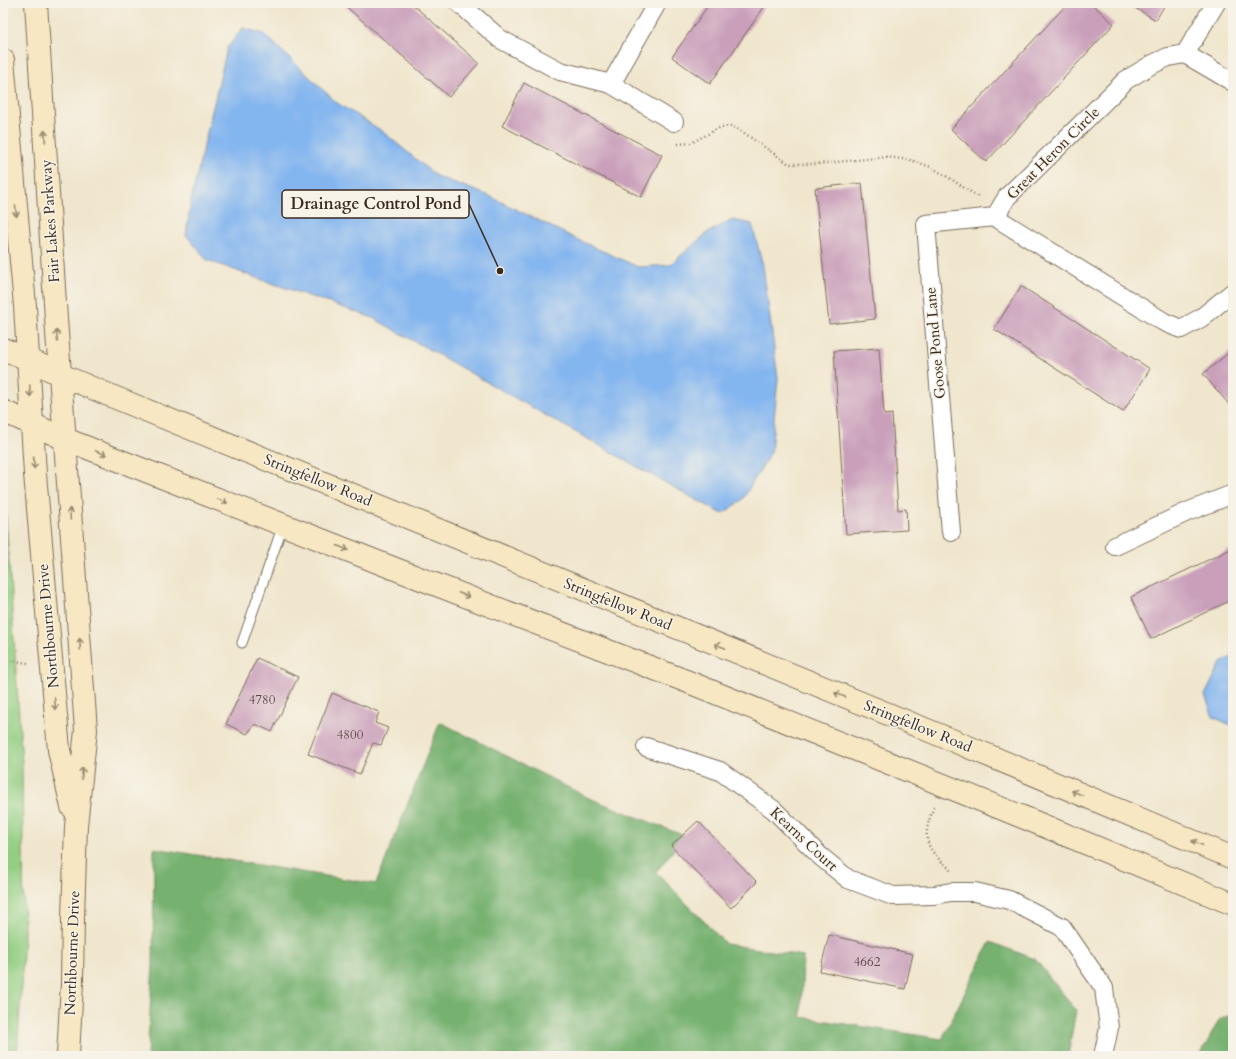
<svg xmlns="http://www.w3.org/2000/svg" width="1236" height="1059" viewBox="0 0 1236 1059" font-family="Cardo,serif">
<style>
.green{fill:#93ce82;stroke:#677c50}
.forest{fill:#76b170;stroke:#586e47}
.water{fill:#83b5ef;stroke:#5f7086}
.building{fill:#c99fba}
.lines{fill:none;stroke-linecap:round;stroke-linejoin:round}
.lane-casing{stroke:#7a6c5b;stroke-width:11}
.street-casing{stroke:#7a6c5b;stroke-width:20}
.secondary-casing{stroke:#7a6c5b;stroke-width:24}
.path{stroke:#7a6c5b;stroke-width:2.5;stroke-dasharray:1 3;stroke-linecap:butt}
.lane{stroke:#fff;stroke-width:9}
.street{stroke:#fff;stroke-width:18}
.secondary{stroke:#f7e8c3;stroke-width:22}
.oneway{stroke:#998970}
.labels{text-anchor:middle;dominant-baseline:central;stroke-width:3;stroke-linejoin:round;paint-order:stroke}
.number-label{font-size:13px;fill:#5e4745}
.street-label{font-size:15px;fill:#3b2a1e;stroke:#f7f3e8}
.leader{fill:none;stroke:#3b2a1e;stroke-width:1.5}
.callout-dot{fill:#3b2a1e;stroke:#f7f3e8;stroke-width:1.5}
.callout{fill:#f7f3e8;stroke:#3b2a1e;stroke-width:1.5}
.callout-label{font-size:16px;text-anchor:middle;font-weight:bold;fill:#3b2a1e}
</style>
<rect width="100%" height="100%" fill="#f7f3e8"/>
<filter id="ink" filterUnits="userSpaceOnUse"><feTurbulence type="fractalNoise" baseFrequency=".025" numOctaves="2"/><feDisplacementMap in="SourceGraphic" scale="8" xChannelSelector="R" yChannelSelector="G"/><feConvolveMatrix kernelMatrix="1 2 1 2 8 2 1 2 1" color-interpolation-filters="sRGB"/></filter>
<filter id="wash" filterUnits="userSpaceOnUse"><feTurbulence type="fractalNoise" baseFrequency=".012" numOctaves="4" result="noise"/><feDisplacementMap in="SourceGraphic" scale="16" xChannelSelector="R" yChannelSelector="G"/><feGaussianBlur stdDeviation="0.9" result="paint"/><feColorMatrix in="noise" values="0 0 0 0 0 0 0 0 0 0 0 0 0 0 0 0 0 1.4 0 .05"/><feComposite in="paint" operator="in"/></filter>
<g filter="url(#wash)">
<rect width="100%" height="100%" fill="#f0e6cd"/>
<!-- green -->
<polygon class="green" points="3,470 22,763 24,934 19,1026 17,1056 3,1056"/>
<!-- forest -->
<g class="forest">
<polygon points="440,722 589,798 685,836 656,872 726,944 803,956 801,1017 942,1039 990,942 1035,959 1076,1010 1068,1056 147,1056 153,964 154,848 376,884"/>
<polygon points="1233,1014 1233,1056 1200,1056 1219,1020"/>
</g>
<!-- water -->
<g class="water">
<polygon points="243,28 264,34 337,103 382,131 436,176 487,195 576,239 638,267 670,265 707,233 732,220 752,224 763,266 778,378 771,452 742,500 723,514 689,496 373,318 248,275 207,260 186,235 191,200 227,48"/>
<polygon points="1233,656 1233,726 1213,717 1205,695 1221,663"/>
</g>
<g id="blocks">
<!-- building -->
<g class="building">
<polygon points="342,3 411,3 479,63 449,97"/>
<polygon points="710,3 767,3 710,84 672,57"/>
<polygon points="1068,3 1091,3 1114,24 986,162 951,129"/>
<polygon points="1126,3 1166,3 1156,20"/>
<polygon points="524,83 662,155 641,197 502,126"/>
<polygon points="862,183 875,319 829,324 815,188"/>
<polygon points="1021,286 1150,369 1123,412 994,329"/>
<polygon points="879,348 884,415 892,414 898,510 906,509 907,530 846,534 834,351"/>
<polygon points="1233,349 1233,409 1203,374"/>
<polygon points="1233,548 1233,599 1151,639 1131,597"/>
<polygon points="257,658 298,677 272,732 255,724 247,734 226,724"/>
<polygon points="332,693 379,712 375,723 388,728 381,745 373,743 360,774 308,754"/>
<polygon points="698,821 757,882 731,908 671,846"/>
<polygon points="829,935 913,954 905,989 820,971"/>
</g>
</g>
</g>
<g filter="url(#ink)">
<use href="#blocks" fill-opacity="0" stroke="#7a6c5b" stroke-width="1"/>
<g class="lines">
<!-- lane casing -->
<g class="lane-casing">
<polyline id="lane" points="242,643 283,525"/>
</g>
<!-- street casing -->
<g class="street-casing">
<g id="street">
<polyline points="459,3 500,39 560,71 611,84 657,3"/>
<polyline points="1185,54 1216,3"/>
<polyline points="1233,82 1185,54 1168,57 1151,65 1126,80 1007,197 995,217 1164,322 1181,329 1201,318 1233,292"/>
<polyline points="611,84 674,122"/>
<polyline points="951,532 926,224 995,217"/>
<polyline points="1115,546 1187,512 1233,494"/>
<polyline points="646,747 720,771 774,810 820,856 848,879 893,896 934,895 951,892 975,892 1009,900 1062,927 1104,988 1109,1028 1103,1056"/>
</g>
</g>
<!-- secondary casing -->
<g class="secondary-casing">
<g id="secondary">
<polyline points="36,3 56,319 86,730 76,826 73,917 72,983 68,1056"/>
<polyline points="3,60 25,306 35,474 59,750 72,807"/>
<polyline points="3,349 28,359 61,375 121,400 954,741 1233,858"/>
<polyline points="3,411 65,439 131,465 398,570 686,681 1025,818 1233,904"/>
</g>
</g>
<!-- path -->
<g class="path">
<polyline points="678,144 691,143 721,127 731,126 741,131 789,164 817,164 887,157 910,160 931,167 951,179 977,196 977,198"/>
<polyline points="3,659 28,663"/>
<path d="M 934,807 C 921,838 925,848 950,869 L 950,872"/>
</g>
<!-- lane -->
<use href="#lane" class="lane"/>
<!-- street -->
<use href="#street" class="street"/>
<!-- secondary -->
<use href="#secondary" class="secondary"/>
</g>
<!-- one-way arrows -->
<defs><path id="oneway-shaft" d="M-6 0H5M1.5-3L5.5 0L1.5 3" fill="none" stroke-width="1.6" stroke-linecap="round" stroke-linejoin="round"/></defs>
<g class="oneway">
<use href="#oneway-shaft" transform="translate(45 136) rotate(-94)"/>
<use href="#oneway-shaft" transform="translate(16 211) rotate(85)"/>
<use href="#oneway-shaft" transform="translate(57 336) rotate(-95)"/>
<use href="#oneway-shaft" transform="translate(30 391) rotate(87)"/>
<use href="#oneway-shaft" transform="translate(101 453) rotate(22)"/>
<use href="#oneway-shaft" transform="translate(34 463) rotate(87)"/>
<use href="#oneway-shaft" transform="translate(222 501) rotate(21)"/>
<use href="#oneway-shaft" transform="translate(70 514) rotate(-94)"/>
<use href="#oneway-shaft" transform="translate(343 548) rotate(22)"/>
<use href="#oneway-shaft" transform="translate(464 595) rotate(21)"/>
<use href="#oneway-shaft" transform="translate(80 644) rotate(-94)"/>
<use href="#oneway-shaft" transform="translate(720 646) rotate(-158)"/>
<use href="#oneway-shaft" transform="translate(840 695) rotate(-158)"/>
<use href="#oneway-shaft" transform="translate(55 704) rotate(85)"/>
<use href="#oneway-shaft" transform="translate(82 773) rotate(-84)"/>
<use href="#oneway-shaft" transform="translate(1077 793) rotate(-157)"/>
<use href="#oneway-shaft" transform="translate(1197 843) rotate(-157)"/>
</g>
</g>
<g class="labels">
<!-- number labels -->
<g class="number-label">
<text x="262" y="700">4780</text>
<text x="350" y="735">4800</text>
<text x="867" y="962">4662</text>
</g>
<!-- street labels -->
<g class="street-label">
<text transform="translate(1053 153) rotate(-45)">Great Heron Circle</text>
<text transform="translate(50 221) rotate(-94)">Fair Lakes Parkway</text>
<text transform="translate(935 343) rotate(-95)">Goose Pond Lane</text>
<text transform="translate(318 480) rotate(22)">Stringfellow Road</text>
<text transform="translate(618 604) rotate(22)">Stringfellow Road</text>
<text transform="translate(48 626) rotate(-95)">Northbourne Drive</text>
<text transform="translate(918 726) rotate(22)">Stringfellow Road</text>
<text transform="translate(804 839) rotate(43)">Kearns Court</text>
<text transform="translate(72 953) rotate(-88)">Northbourne Drive</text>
</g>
</g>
<!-- callouts -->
<path class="leader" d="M500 271L469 204"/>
<circle class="callout-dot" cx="500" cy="271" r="4"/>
<rect class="callout" x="282" y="190" width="187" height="28" rx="4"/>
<g class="callout-label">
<text x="376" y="209">Drainage Control Pond</text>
</g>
<!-- margin -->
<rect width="1236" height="1059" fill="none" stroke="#f7f3e8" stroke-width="16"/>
</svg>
